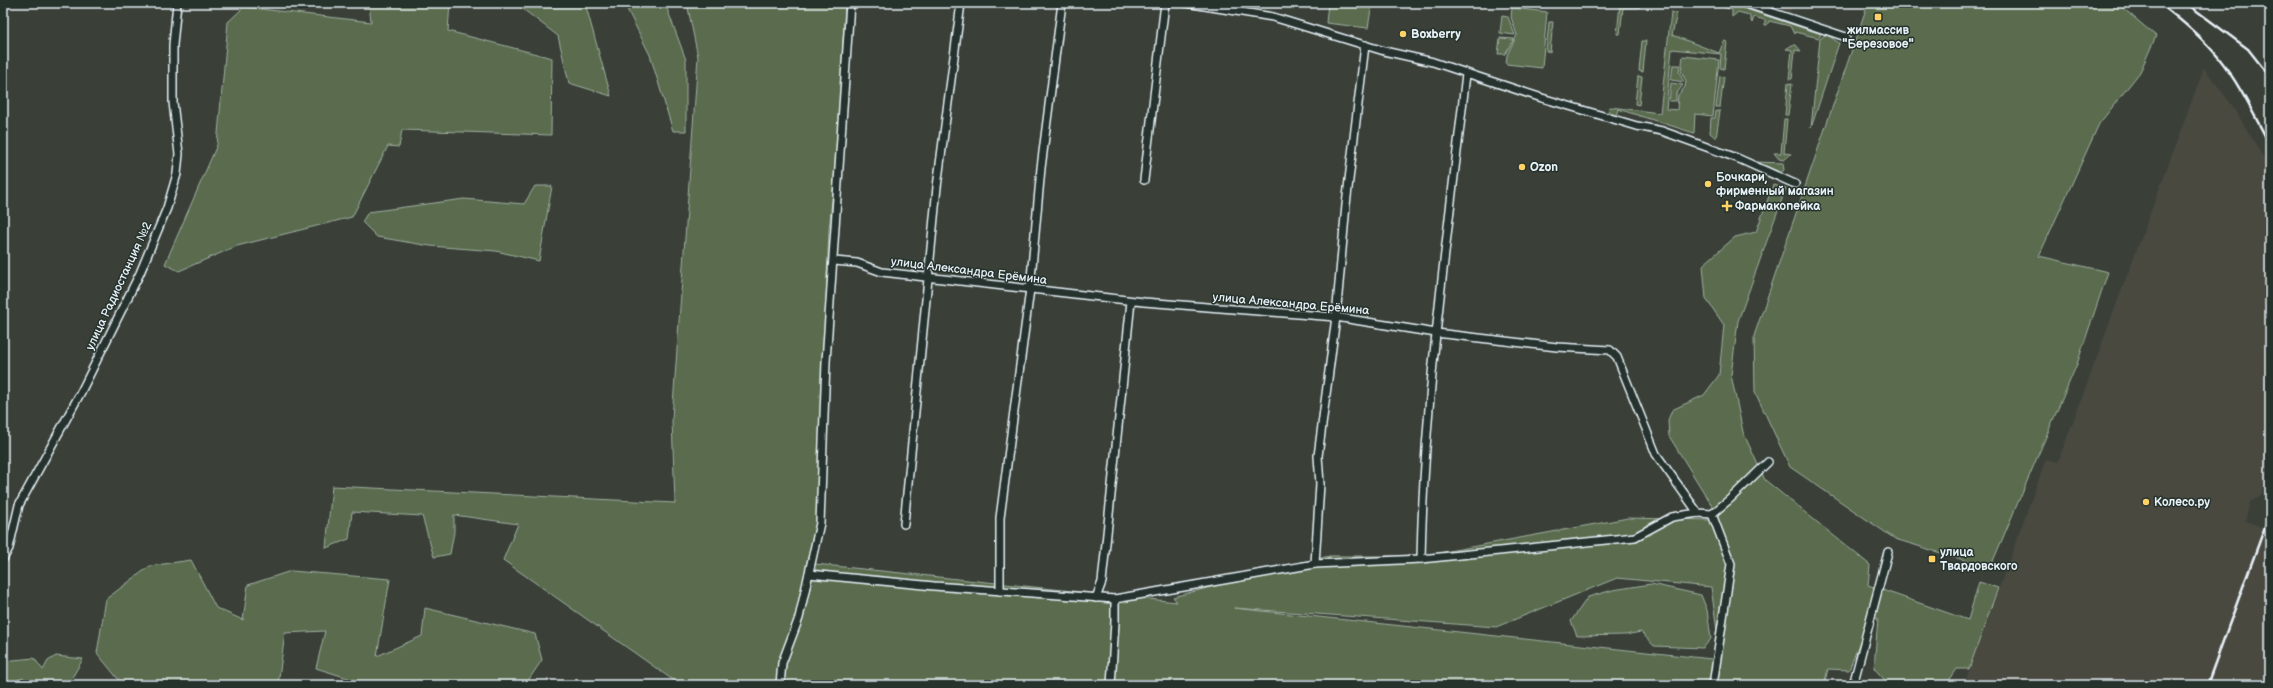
<svg xmlns="http://www.w3.org/2000/svg" width="2273" height="688" viewBox="0 0 2273 688" font-family="'Balsamiq Sans',sans-serif">
<style>
.built{fill:#484a40}
.green{fill:#5a6c4e;stroke:#a1aea3;fill-rule:evenodd}
.lines{fill:none;stroke-linecap:round;stroke-linejoin:round}
.minor-casing{stroke:#e8f1f8;stroke-width:10}
.minor{stroke:#26332d;stroke-width:7}
.rail{stroke:#e8f1f8;stroke-width:2.5}
.poi-dot{fill:#ffd166;stroke:#26332d;stroke-width:1.5}
.labels{text-anchor:middle;dominant-baseline:central;stroke-width:3;stroke-linejoin:round;paint-order:stroke}
.poi-label{font-size:12px;font-weight:bold;fill:#e8f1f8;stroke:#26332d;text-anchor:start}
.street-label{font-size:12px;fill:#e8f1f8;stroke:#26332d}
</style>
<rect width="100%" height="100%" fill="#3a4038"/>
<filter id="ink" filterUnits="userSpaceOnUse"><feTurbulence type="fractalNoise" baseFrequency=".025" numOctaves="2"/><feDisplacementMap in="SourceGraphic" scale="8" xChannelSelector="R" yChannelSelector="G"/><feConvolveMatrix kernelMatrix="1 2 1 2 8 2 1 2 1" color-interpolation-filters="sRGB"/></filter>
<g filter="url(#ink)">
<!-- built -->
<g class="built">
<polygon points="1765,3 1794,3 1790,12"/>
<polygon points="2204,68 2234,108 2270,169 2270,461 2261,495 2250,502 2245,521 2270,530 2270,685 1964,685 2046,459 2058,462"/>
</g>
<!-- green -->
<g class="green">
<polygon points="369,3 450,3 448,31 552,58 551,135 402,130 399,147 388,146 352,217 237,246 179,271 165,264 217,145 228,22 244,7 371,22"/>
<polygon points="515,3 585,3 611,96 569,83 558,36"/>
<polygon points="624,3 665,3 686,60 686,131 673,131 650,55"/>
<path d="M 687,3 L 845,3 L 837,153 L 829,229 L 815,564 L 1177,602 L 1173,597 L 1329,556 L 1422,556 L 1628,518 L 1711,520 L 1719,517 L 1669,436 L 1668,420 L 1672,410 L 1704,395 L 1719,375 L 1724,325 L 1706,299 L 1703,265 L 1735,237 L 1756,232 L 1773,185 L 1786,188 L 1738,321 L 1731,375 L 1743,432 L 1765,480 L 1870,565 L 1868,585 L 1968,620 L 1979,582 L 1998,588 L 1969,669 L 1957,669 L 1946,685 L 1889,685 L 1874,668 L 1878,618 L 1868,620 L 1849,670 L 1828,669 L 1824,685 L 680,685 L 503,560 L 518,524 L 454,515 L 454,532 L 450,554 L 434,557 L 422,516 L 352,512 L 349,539 L 326,548 L 332,486 L 675,503 L 672,419 L 698,57 ZM 1617,578 L 1711,587 L 1721,660 L 1234,608 L 1496,627 Z"/>
<polygon points="1328,3 1372,3 1368,28 1326,23"/>
<polygon points="1615,3 1643,3 1639,8 1623,8 1620,34 1617,34 1620,5"/>
<polygon points="1711,3 1727,3 1821,34 1819,38 1795,32 1794,34 1790,26 1769,21 1767,25 1765,25 1765,20 1754,17 1752,23 1749,15 1738,12 1732,17 1732,10"/>
<polygon points="1868,3 2117,3 2156,36 2140,72 2099,124 2039,256 2108,272 2077,364 1990,568 1895,539 1790,467 1755,392 1754,336"/>
<polygon points="1512,8 1547,12 1542,68 1506,64 1507,55 1517,35 1511,17"/>
<polygon points="1671,12 1677,13 1672,35 1719,53 1724,41 1727,42 1724,69 1720,68 1721,54 1672,49 1666,109 1677,110 1678,95 1685,87 1686,81 1681,71 1683,56 1719,60 1713,116 1695,114 1694,133 1618,109 1616,116 1608,112 1610,107 1660,113"/>
<polygon points="1502,16 1508,17 1515,35 1500,33"/>
<polygon points="1549,22 1553,22 1550,52 1546,51"/>
<polygon points="1826,34 1839,43 1811,128 1820,39"/>
<polygon points="1500,38 1514,39 1505,54 1498,54"/>
<polygon points="1642,41 1646,41 1643,72 1639,71"/>
<polygon points="1792,45 1796,45 1801,51 1795,50 1792,79 1789,79 1792,50 1786,49"/>
<polygon points="1673,65 1680,65 1679,72 1684,82 1671,80"/>
<polygon points="1638,76 1642,77 1639,105 1635,104"/>
<polygon points="1720,76 1724,77 1720,107 1716,107"/>
<polygon points="1671,83 1683,85 1676,94 1676,101 1669,101"/>
<polygon points="1788,83 1792,84 1788,115 1785,115"/>
<polygon points="1716,111 1720,111 1716,138 1710,133 1711,118 1715,118"/>
<polygon points="1784,119 1787,119 1784,153 1791,154 1784,160 1779,159 1774,153 1781,153"/>
<polygon points="1755,162 1783,163 1784,170 1781,173"/>
<polygon points="535,186 552,186 539,261 496,251 430,246 377,237 362,222 368,212 464,199 524,204"/>
<polygon points="191,560 216,608 243,620 248,585 291,571 390,579 377,656 422,636 425,608 535,634 542,660 525,685 370,685 316,668 325,631 285,633 278,685 123,685 97,653 106,599 150,566"/>
<polygon points="1651,584 1701,595 1707,610 1711,639 1703,648 1654,646 1641,632 1625,635 1577,636 1571,621 1588,597 1613,590"/>
<polygon points="56,656 83,659 70,681 71,685 30,685 24,678 10,682 3,680 3,661 34,658 43,670 48,661"/>
</g>
<g class="lines">
<!-- minor casing -->
<g class="minor-casing">
<g id="minor">
<polyline points="1186,3 1273,17 1384,51 1433,62 1542,98 1637,126 1662,131 1737,158 1795,184"/>
<polyline points="1744,3 1846,37"/>
<polyline points="1144,180 1165,3"/>
<polyline points="834,261 857,263 882,272 1144,302 1336,317 1436,333 1557,347 1610,350 1617,357 1656,454 1698,513"/>
<polyline points="1712,514 1731,564 1713,685"/>
<polyline points="904,524 937,187 961,3"/>
<polyline points="3,559 9,548 19,505 81,392 140,273 167,208 177,174 179,154 173,102 173,45 177,3"/>
<path d="M 1421,559 C 1424,396 1448,235 1466,74"/>
<polyline points="1315,564 1320,484 1318,456 1336,317 1346,205 1365,45"/>
<polyline points="809,574 934,586 1115,599 1315,564 1421,559 1635,537 1672,517 1698,513 1712,514 1730,499 1768,462"/>
<polyline points="1000,591 1000,518 1030,289 1041,168 1062,3"/>
<polyline points="1096,598 1102,582 1131,301"/>
<polyline points="780,685 782,663 799,618 820,523 826,362 850,3"/>
<polyline points="1111,685 1115,622 1115,599"/>
<polyline points="1853,685 1888,552"/>
</g>
</g>
<!-- minor -->
<use href="#minor" class="minor"/>
<!-- rail -->
<g class="rail">
<path d="M 2159,3 C 2180,19 2201,36 2218,57 C 2239,83 2254,115 2270,145"/>
<polyline points="2186,3 2248,49 2270,77"/>
<polyline points="2207,685 2270,513"/>
</g>
</g>
</g>
<!-- markers -->
<g class="poi-dot">
<rect x="1874" y="13" width="8" height="8" rx="2"/>
<circle cx="1403" cy="34" r="4"/>
<circle cx="1522" cy="167" r="4"/>
<circle cx="1708" cy="184" r="4"/>
<path d="M1725 200h4v4h4v4h-4v4h-4v-4h-4v-4h4z"/>
<circle cx="2146" cy="502" r="4"/>
<rect x="1928" y="555" width="8" height="8" rx="2"/>
</g>
<g class="labels">
<!-- poi labels -->
<g class="poi-label">
<text x="1878" y="30" text-anchor="middle">жилмассив<tspan x="1878" dy="14">"Березовое"</tspan></text>
<text x="1411" y="34">Boxberry</text>
<text x="1530" y="167">Ozon</text>
<text x="1716" y="177">Бочкари,<tspan x="1716" dy="14">фирменный магазин</tspan></text>
<text x="1735" y="206">Фармакопейка</text>
<text x="2154" y="502">Колесо.ру</text>
<text x="1940" y="552">улица<tspan x="1940" dy="14">Твардовского</tspan></text>
</g>
<!-- street labels -->
<g class="street-label">
<text transform="translate(969 271) rotate(7)">улица Александра Ерёмина</text>
<text transform="translate(119 286) rotate(-65)">улица Радиостанция №2</text>
<text transform="translate(1291 304) rotate(5)">улица Александра Ерёмина</text>
</g>
</g>
<!-- margin -->
<rect width="2273" height="688" fill="none" stroke="#26332d" stroke-width="16"/>
<rect x="8" y="8" width="2257" height="672" fill="none" stroke="#e8f1f8" stroke-width="1.5" filter="url(#ink)"/>
</svg>
